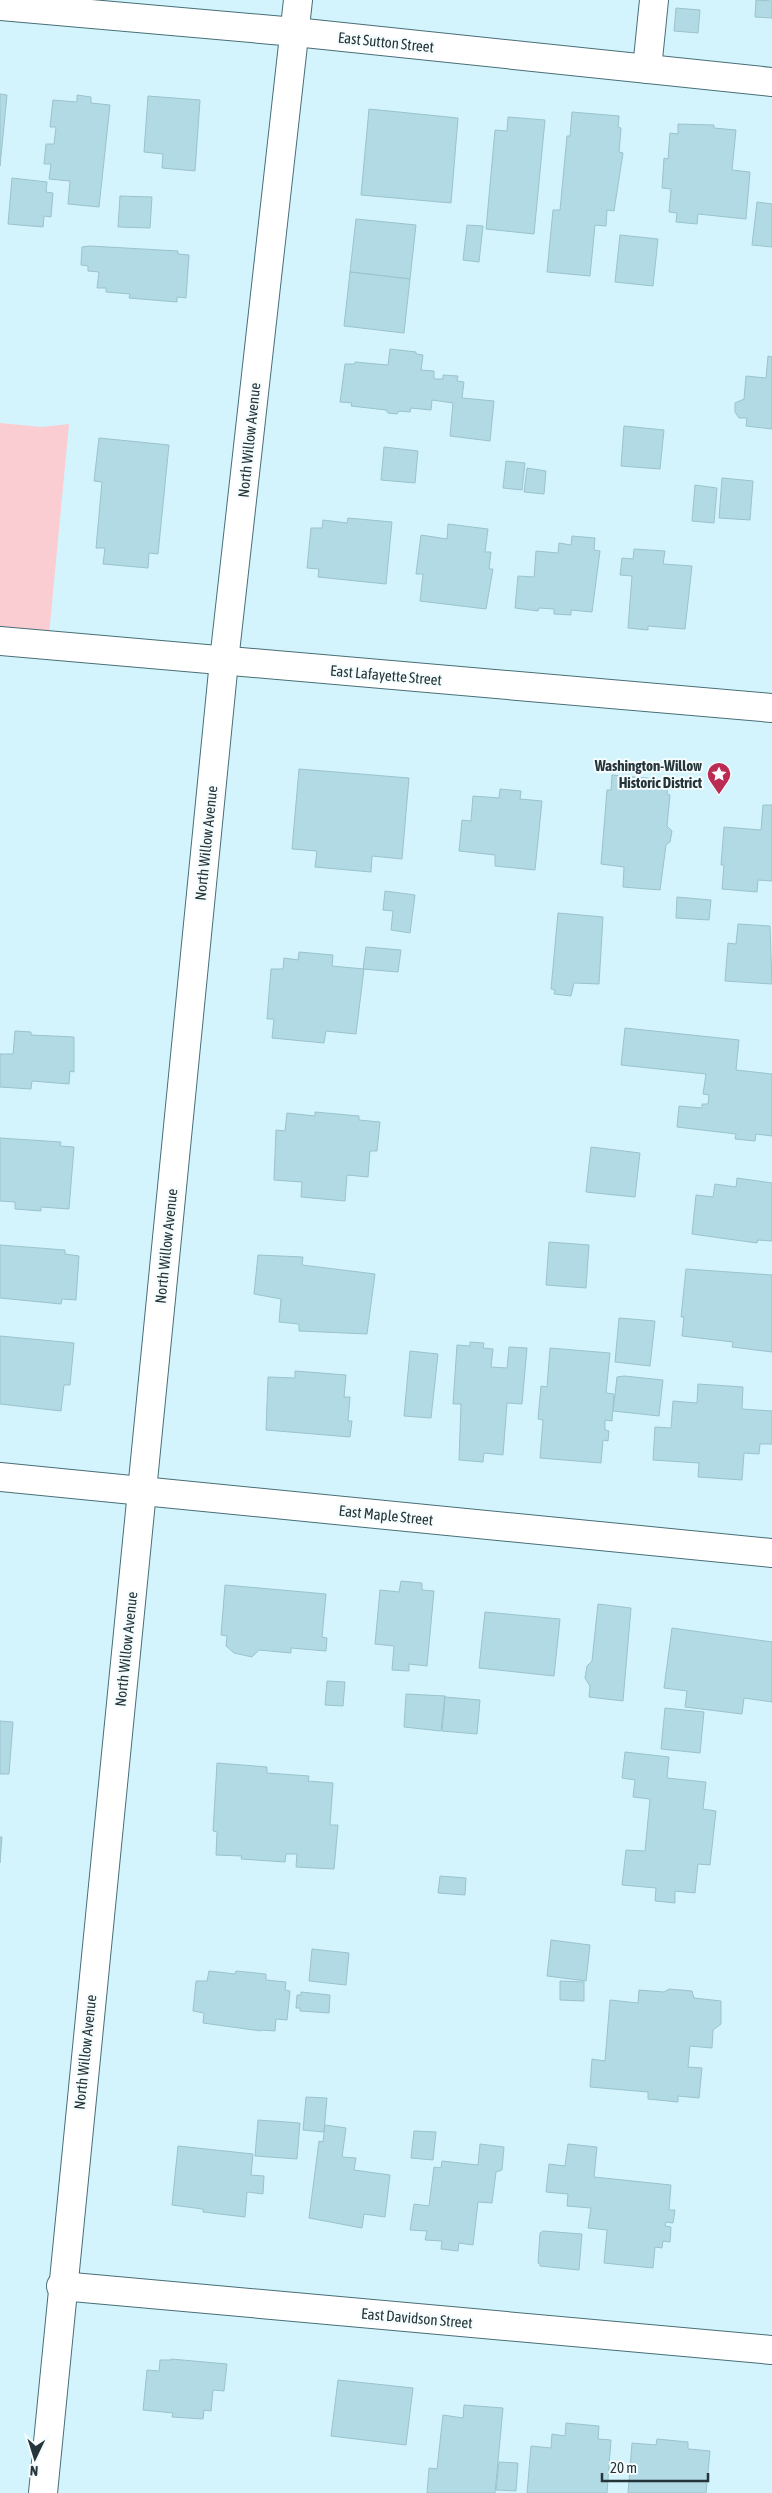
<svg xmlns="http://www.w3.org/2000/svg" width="772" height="2493" viewBox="0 0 772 2493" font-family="'Asap Condensed',sans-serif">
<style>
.green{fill:#f9cdd2}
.building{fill:#b1dae4;stroke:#9bc3cd}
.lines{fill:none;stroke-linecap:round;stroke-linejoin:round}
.minor-casing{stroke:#486e77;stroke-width:30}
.major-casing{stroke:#486e77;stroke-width:30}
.minor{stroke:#fff;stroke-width:28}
.major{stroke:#fff;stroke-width:28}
.labels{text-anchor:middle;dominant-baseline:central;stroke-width:4;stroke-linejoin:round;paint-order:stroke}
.street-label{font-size:15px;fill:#253539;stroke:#f4fcfe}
.poi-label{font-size:15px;font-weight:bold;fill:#253539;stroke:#f4fcfe;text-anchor:end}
</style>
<rect width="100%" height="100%" fill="#d3f4fc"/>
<!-- green -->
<polygon class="green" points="0,423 42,427 69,424 48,645 0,641"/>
<!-- building -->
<g class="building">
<polygon points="756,0 772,1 772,18 755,17"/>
<polygon points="676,8 700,10 698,33 674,31"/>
<polygon points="0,94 7,95 0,166"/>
<polygon points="77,95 91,97 91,103 110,105 99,207 68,204 70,181 49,179 51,164 44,164 46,144 54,144 56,127 50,127 53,100 77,102"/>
<polygon points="148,96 200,100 195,171 162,168 163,154 144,152"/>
<polygon points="369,109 458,118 451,203 361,195"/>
<polygon points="572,112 619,116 618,127 621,128 619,152 623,153 614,211 607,210 606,226 595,225 590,276 547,272 553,210 560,210 567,136 570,136"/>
<polygon points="508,117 545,120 534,234 486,229 495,130 507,131"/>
<polygon points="678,124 714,125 714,128 736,130 732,170 750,172 746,219 698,214 697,224 676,222 677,213 669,212 671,189 662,188 664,158 668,159 670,133 678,134"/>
<polygon points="12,178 47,182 46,192 53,193 51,217 44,216 43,227 8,224"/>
<polygon points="120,196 152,197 150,228 118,227"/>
<polygon points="757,202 772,204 772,247 752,245"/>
<polygon points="356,219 416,225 410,279 350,272"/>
<polygon points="467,225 483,226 479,262 463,260"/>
<polygon points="620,235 658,239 653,286 615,282"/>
<polygon points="90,246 178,251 178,254 189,255 186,298 177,297 177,302 129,298 130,294 106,292 106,288 97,288 99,272 88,271 88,266 81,265 82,247"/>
<polygon points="350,272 410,279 404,333 344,326"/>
<polygon points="390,349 416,352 416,354 423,355 421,370 434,371 434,379 443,379 443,375 458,376 457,381 464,382 462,398 494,401 490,441 450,436 453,403 432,400 431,410 411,408 410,412 399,411 397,414 388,413 386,410 351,406 352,403 340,402 345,364 355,364 355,362 388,365"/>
<polygon points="768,356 772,357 772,429 746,426 747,418 739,418 735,412 735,403 744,399 746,376 766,378"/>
<polygon points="624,426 664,430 660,469 621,466"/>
<polygon points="99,438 169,445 158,554 149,553 148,568 103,564 105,548 96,548 102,482 94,481"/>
<polygon points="384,447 418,451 415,483 381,480"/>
<polygon points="506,461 525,463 522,490 503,488"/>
<polygon points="527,468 546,471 544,494 524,492"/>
<polygon points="722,478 753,481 750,520 719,518"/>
<polygon points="695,485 717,488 714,523 692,521"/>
<polygon points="348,518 392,522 386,584 318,577 319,569 307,568 311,528 322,528 323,520 347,523"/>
<polygon points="448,524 488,529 485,552 491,552 489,569 493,569 486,609 420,601 423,574 416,574 421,535 447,539"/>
<polygon points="572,536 595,538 594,550 600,551 592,612 571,610 571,615 554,614 554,609 539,608 538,611 515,608 518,576 534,577 536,551 558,553 559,543 571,545"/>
<polygon points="634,549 665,551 663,564 692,566 685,629 648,626 648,630 628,628 632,576 620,575 622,558 633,559"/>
<polygon points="299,769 409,778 402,859 372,856 371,872 315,867 317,851 292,849"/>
<polygon points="612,775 668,780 667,794 670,795 667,826 672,831 670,842 666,845 660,890 623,887 624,867 601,864 607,790 611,790"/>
<polygon points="500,789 521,791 520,799 542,801 535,870 495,866 495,855 459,851 462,820 471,821 473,796 499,798"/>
<polygon points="763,805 772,805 772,881 758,880 757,892 722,889 724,865 721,865 724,827 761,830"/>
<polygon points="385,891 415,895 410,933 391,930 393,911 383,910"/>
<polygon points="677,897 711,900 709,920 676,918"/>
<polygon points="558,913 603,917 599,984 574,983 571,996 554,994 555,990 551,989"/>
<polygon points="738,924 770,926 772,984 725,981 728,943 736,944"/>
<polygon points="366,947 401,950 398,972 363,969"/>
<polygon points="299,952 333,955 332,966 364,969 356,1034 326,1031 324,1043 272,1038 274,1019 267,1019 271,969 283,969 284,958 298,960"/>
<polygon points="625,1028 739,1040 736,1070 772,1074 772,1136 756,1134 755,1141 735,1139 736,1134 677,1127 679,1106 702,1108 702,1104 708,1104 709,1095 703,1094 706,1074 621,1065"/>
<polygon points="15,1031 31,1032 31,1035 74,1037 74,1072 70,1071 69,1084 32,1081 31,1089 0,1087 0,1054 13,1054"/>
<polygon points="315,1112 359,1116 359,1120 380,1122 377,1151 370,1151 368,1177 347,1175 345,1201 301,1197 302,1182 274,1180 276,1130 285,1131 287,1113 315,1116"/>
<polygon points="0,1138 61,1142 60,1146 74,1147 69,1209 41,1207 41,1211 15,1209 15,1202 0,1201"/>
<polygon points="591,1147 640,1153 635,1197 586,1192"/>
<polygon points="737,1178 772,1183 772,1241 758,1240 757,1243 692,1234 696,1195 713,1197 715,1184 736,1187"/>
<polygon points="549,1242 589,1245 586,1288 546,1285"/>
<polygon points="0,1245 65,1250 65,1254 79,1256 76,1300 62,1299 61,1304 0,1298"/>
<polygon points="258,1255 303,1257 302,1265 375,1274 367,1334 299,1331 299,1324 279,1322 281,1299 254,1294"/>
<polygon points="686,1269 772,1275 772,1352 732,1347 733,1342 682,1336 684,1317 681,1317"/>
<polygon points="619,1318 655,1321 650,1366 615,1362"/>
<polygon points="0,1336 74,1343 70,1385 64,1385 61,1411 0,1404"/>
<polygon points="470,1342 484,1343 483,1348 493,1349 491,1367 507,1368 509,1347 527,1348 522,1404 507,1403 503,1455 484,1453 483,1462 459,1460 461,1404 453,1404 457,1345 470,1346"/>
<polygon points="550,1348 610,1353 606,1393 614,1394 612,1421 605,1420 605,1430 609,1431 608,1441 603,1440 601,1463 540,1458 543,1420 538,1419 541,1386 547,1387"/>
<polygon points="410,1351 438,1354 431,1418 404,1416"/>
<polygon points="295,1371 346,1375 344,1397 350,1397 348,1421 352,1421 350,1437 266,1430 268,1377 295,1378"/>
<polygon points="624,1376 663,1380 659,1416 613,1411 617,1377"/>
<polygon points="698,1384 743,1387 742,1409 772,1411 772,1444 760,1444 759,1454 744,1453 742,1480 698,1477 699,1463 653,1460 655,1427 671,1428 673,1401 697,1403"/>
<polygon points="401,1581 422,1583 422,1590 434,1591 427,1666 409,1664 409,1671 392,1670 394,1646 375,1644 380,1590 399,1592"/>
<polygon points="225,1585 326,1594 322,1637 327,1638 326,1651 291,1648 291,1653 259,1650 252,1657 234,1653 226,1646 227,1636 221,1635"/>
<polygon points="598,1604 631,1608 623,1701 589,1697 590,1686 585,1678 587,1666 592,1661"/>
<polygon points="485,1612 560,1619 554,1676 479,1668"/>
<polygon points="672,1628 772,1642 772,1702 744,1698 742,1714 685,1707 687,1691 664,1688"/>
<polygon points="327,1681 345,1682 343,1706 325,1705"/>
<polygon points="406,1694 445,1696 441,1731 404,1727"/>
<polygon points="445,1697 480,1700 477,1734 442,1731"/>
<polygon points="665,1708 704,1712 700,1753 661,1749"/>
<polygon points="0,1721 13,1722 9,1774 0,1774"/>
<polygon points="625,1752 669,1757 667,1778 706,1782 703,1809 716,1811 710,1865 698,1864 695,1893 675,1891 675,1903 655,1901 656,1888 622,1885 626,1850 645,1851 650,1799 633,1797 635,1780 622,1778"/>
<polygon points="217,1763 267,1767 267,1773 309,1776 308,1781 333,1783 330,1825 338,1825 334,1869 296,1867 297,1854 286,1854 285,1862 241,1859 242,1856 216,1855 217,1832 213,1831"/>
<polygon points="0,1837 2,1837 0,1863"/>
<polygon points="440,1876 466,1878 465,1895 438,1893"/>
<polygon points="551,1940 590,1945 586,1981 547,1976"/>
<polygon points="312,1949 349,1953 346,1985 309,1981"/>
<polygon points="209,1971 235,1974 236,1971 266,1974 266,1980 286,1982 285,1990 290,1991 287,2020 276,2019 275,2031 261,2030 261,2031 203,2023 204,2013 193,2011 196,1981 207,1981"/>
<polygon points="560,1981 584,1982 584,2001 560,2000"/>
<polygon points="669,1989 692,1991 694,1998 721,2001 721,2024 713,2030 712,2048 690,2046 688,2067 702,2068 699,2098 678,2096 678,2102 648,2099 648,2092 590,2087 592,2059 605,2061 610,2000 638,2003 639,1990 664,1992"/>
<polygon points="301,1992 330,1995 329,2013 300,2011 300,2008 296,2008 297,1995 301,1995"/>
<polygon points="306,2097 327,2098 324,2132 303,2130"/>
<polygon points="258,2120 300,2123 297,2159 255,2156"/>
<polygon points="325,2125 346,2128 342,2157 356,2158 354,2170 390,2175 385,2217 364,2214 362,2228 309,2218 319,2141 323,2142"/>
<polygon points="414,2131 436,2132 433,2160 411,2158"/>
<polygon points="480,2144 504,2147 502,2170 496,2172 492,2203 478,2202 473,2245 459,2243 458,2251 441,2249 442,2241 425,2240 427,2231 410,2230 414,2204 429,2206 434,2167 441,2168 442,2161 478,2165"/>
<polygon points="568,2144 597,2147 594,2177 671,2185 669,2210 675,2210 673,2223 666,2222 665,2226 671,2227 670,2242 663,2241 662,2248 655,2247 653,2268 604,2263 607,2230 588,2228 591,2208 567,2206 568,2194 546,2192 549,2164 565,2166"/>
<polygon points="178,2146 253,2154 251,2175 264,2176 263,2194 247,2192 245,2217 203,2212 203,2209 172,2205"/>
<polygon points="543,2231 582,2234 579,2270 540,2266 540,2264 538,2263 540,2233"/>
<polygon points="171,2359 227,2364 224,2391 213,2390 211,2411 204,2410 203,2419 172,2417 173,2413 143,2410 147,2370 159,2371 160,2360 171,2360"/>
<polygon points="338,2380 413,2388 406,2445 331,2436"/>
<polygon points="464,2405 503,2408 495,2493 427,2493 429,2468 437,2469 443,2415 463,2418"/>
<polygon points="566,2423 599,2426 598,2439 611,2440 607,2493 527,2493 531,2446 551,2448 552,2434 565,2436"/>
<polygon points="657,2439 688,2442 688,2449 710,2451 706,2493 628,2493 632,2443 656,2445"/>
<polygon points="499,2462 518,2463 516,2491 496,2490"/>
</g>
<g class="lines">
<!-- minor casing -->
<g class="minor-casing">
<g id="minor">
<polyline points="0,6 295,32 772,82"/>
<polyline points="647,69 654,0"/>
<polyline points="0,1477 772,1553"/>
<polyline points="61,2286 772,2350"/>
<polyline points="43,2493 224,661 298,0"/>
</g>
</g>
<!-- major casing -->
<g class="major-casing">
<polyline id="major" points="0,641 772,708"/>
</g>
<!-- minor -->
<use href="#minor" class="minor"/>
<!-- major -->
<use href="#major" class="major"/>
</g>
<!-- icons -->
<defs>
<g id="sight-pin" transform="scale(1.25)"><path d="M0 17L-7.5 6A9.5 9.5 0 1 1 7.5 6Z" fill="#bb2b52" stroke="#f4fcfe"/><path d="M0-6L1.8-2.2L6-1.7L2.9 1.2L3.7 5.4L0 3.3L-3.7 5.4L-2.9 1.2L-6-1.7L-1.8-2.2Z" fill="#fff"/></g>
</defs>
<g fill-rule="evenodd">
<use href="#sight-pin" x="719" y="774"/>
</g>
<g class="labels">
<!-- street labels -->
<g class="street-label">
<text transform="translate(386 42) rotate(6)">East Sutton Street</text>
<text transform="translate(249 440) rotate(-84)">North Willow Avenue</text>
<text transform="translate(386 675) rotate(5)">East Lafayette Street</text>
<text transform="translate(206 843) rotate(-84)">North Willow Avenue</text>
<text transform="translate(166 1246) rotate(-84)">North Willow Avenue</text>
<text transform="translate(386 1515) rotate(6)">East Maple Street</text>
<text transform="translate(126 1649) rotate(-84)">North Willow Avenue</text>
<text transform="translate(85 2052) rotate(-84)">North Willow Avenue</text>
<text transform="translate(417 2318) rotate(5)">East Davidson Street</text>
</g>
<!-- poi labels -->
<g class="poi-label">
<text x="702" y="765">Washington-Willow<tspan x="702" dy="17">Historic District</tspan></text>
</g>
</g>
<!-- north arrow -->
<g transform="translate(35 2458) rotate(184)" stroke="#f4fcfe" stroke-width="4" paint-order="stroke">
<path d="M0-4L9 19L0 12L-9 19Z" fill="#253539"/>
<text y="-8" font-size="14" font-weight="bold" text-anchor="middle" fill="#253539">N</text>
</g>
<!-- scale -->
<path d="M602 2473v8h106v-8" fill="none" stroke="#253539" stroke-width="2.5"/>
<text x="610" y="2473" font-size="15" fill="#253539" stroke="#f4fcfe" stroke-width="4" paint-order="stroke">20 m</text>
</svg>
